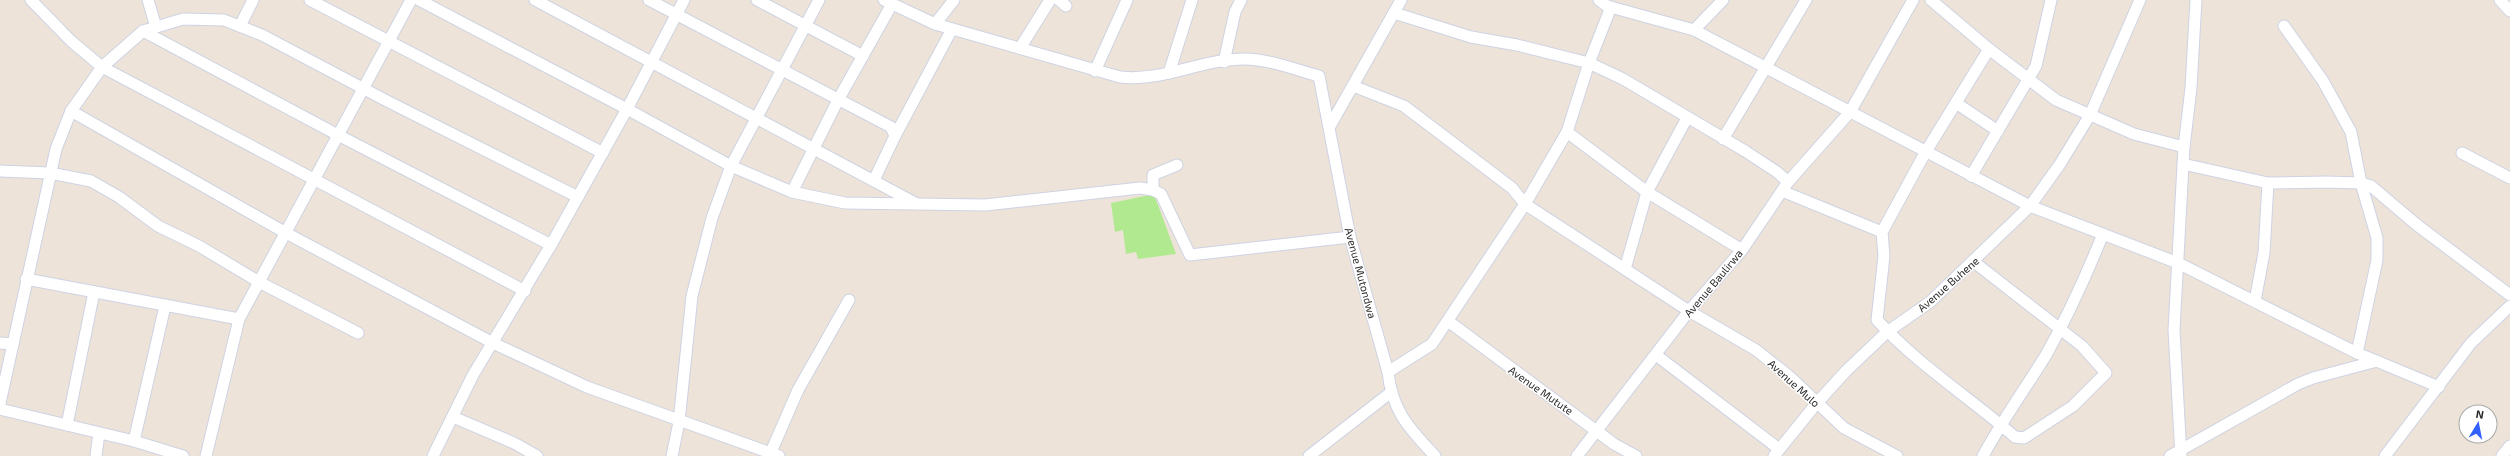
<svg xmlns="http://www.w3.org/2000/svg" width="2510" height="456" viewBox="0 0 2510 456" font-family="'Exo 2',sans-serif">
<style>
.green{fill:#b1e990}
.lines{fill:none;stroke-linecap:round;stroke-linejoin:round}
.minor-casing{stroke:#ced3e3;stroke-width:13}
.minor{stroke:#fff;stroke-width:11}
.labels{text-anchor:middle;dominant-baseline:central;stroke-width:3;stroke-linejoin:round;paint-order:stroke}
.street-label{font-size:11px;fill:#292929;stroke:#fff}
</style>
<rect width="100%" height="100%" fill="#ede3d9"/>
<!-- green -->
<polygon class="green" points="1154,194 1176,254 1138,259 1136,252 1126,254 1123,230 1115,232 1111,203"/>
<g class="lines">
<!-- minor casing -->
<g class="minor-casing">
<g id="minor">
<polyline points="31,0 71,41 102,67 525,291"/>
<polyline points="148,0 156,27"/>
<polyline points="310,0 603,153"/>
<polyline points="419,0 627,109 731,166 792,192 845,203 985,205 1140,188 1153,190 1161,194 1190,255 1350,237"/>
<polyline points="535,0 917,204"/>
<polyline points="649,0 891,127 895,136 874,180"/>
<polyline points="757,0 863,56"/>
<path d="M 884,0 L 935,24 L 1120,77 C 1163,82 1204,58 1247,59 C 1271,60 1297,70 1319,76 L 1350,237 L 1388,372 C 1392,411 1409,428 1435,456"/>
<polyline points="1059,0 1066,6"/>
<polyline points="1599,0 1607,6 1694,30 2030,206 2178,263 2357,353 2439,387"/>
<polyline points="1931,0 1989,49 2056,100 2134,134 2184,147"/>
<polyline points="2500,0 2510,11"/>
<polyline points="1394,13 1471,37 1517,45 1589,63 1623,79 1745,151 1777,172 1788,182"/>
<polyline points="935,24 954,0"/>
<polyline points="240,26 253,0"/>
<polyline points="2284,26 2323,81 2351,132 2361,183 2377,238 2377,260 2357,353"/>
<polyline points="1694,30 1723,0"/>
<polyline points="143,31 338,135 551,245"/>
<polyline points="1020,48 1050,0"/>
<polyline points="1224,62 1235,12 1241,0"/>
<polyline points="1095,71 1127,0"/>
<polyline points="1169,73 1192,0"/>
<polyline points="1353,86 1404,106 1512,188 1525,204 1689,311 1756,350 1789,376 1844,428 1897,456"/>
<polyline points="1956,103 1998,131"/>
<polyline points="71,111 286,233 493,343 587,387 779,456"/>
<polyline points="1330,126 1401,0"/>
<polyline points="1567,132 1647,192 1742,250"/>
<polyline points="895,136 952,29"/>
<polyline points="1723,139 1806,0"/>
<polyline points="2462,153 2510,178"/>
<polyline points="2183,164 2268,183 2326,182 2361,183 2371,186 2417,225 2510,295"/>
<polyline points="0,171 50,173 91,181 119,197 158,226 199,246 259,282 358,333"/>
<polyline points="1971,176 2036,66 2051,0"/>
<polyline points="1153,190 1153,175 1177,165"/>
<polyline points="1782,191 1882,232"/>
<polyline points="792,192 838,100 892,4"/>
<path d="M 1974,262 L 2082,346 L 2106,373 L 2073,406 L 2024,438 L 2015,437 C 1969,397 1918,365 1877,320 L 1884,256 L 1882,232 L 1925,153 L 1989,49"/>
<polyline points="1625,269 1647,192 1687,118"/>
<polyline points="26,279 239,319"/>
<polyline points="2255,301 2264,253 2268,183"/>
<polyline points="1448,321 1614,444 1636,456"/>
<polyline points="0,343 13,344"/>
<polyline points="1656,355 1779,449"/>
<polyline points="1388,372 1432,344 1525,204 1567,132 1589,63 1611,7"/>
<polyline points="0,403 56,149 71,111 102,67 143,31 183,19 224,20 262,35 387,101 578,197"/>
<polyline points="0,409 134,441 183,456"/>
<polyline points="453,417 514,443 537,456"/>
<polyline points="67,425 94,292"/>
<polyline points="134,441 165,306"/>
<polyline points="771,452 798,390 849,300"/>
<polyline points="96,456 99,433"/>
<polyline points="206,456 239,319 411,0"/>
<polyline points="433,456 473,375 551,245 627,109 684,0"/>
<polyline points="672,456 679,422 692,296 712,218 731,166 819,0"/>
<polyline points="1309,456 1390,393"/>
<polyline points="1577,456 1689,311 1742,250 1788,182 1850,112 1913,0"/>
<polyline points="1774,456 1816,404 1846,371 1887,332 1930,302 2030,206 2060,164 2090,115 2140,0"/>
<path d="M 1983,456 C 2002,421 2025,389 2046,355 C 2068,316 2086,276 2103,234"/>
<polyline points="2170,456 2298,384 2313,378 2377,361"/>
<polyline points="2181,456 2174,330 2184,147 2191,88 2196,0"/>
<polyline points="2385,456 2471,343 2510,306"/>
<polyline points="2502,456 2510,446"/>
</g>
</g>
<!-- minor -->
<use href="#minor" class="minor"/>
</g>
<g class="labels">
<!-- street labels -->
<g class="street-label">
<text transform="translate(1361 273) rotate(75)">Avenue Mutondwa</text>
<text transform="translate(1713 283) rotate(-50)">Avenue Baulirwa</text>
<text transform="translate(1948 284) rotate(-41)">Avenue Buhene</text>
<text transform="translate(1794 383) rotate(42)">Avenue Mulo</text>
<text transform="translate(1541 390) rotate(35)">Avenue Mutute</text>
</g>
</g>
<!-- north arrow -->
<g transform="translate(2478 424) rotate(10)"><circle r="19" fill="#ffffff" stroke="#a9a9a9"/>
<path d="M0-3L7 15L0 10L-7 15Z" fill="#3361ff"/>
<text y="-6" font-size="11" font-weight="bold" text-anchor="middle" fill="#292929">N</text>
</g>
</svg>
